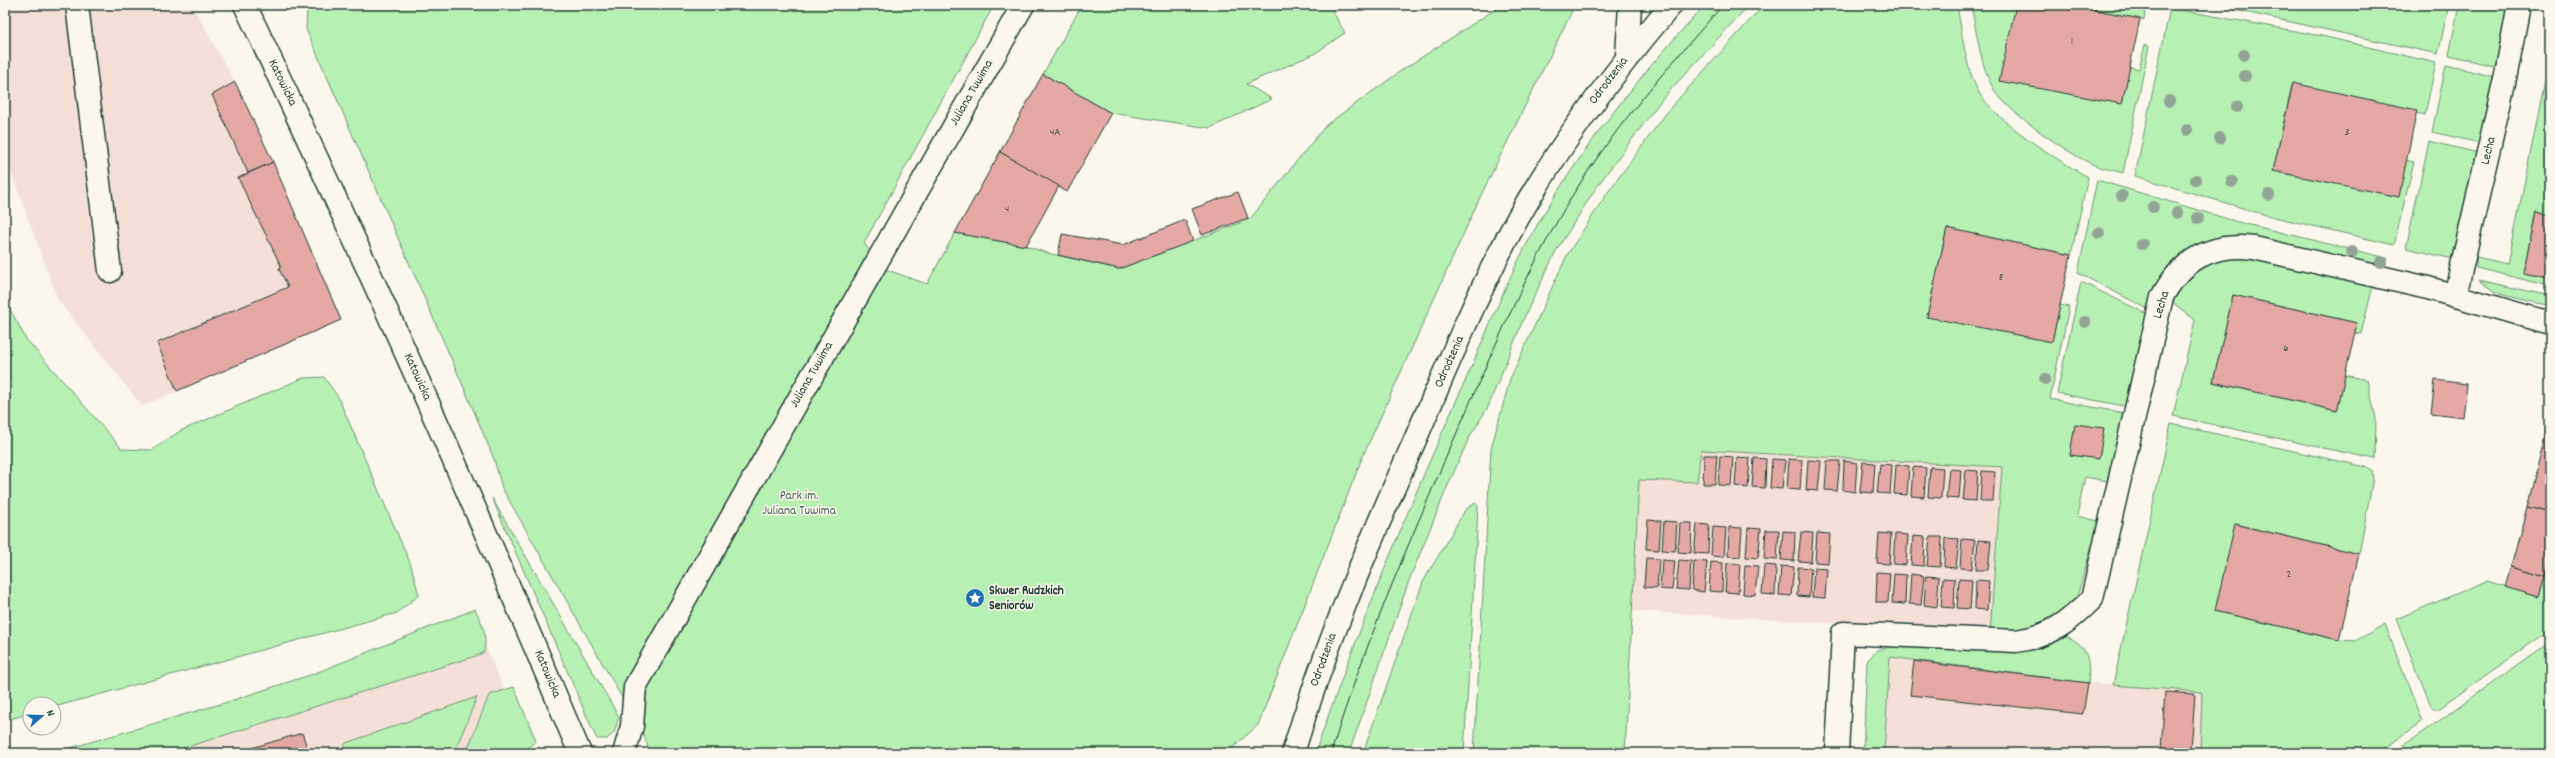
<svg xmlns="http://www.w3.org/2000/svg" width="2555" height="758" viewBox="0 0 2555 758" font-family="Dekko,sans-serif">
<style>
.built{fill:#f4e0d7}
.green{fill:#b7f0b3;stroke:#6b9674}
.building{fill:#e4a9a5;stroke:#1f3d34}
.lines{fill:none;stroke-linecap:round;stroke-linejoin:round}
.minor-casing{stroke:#1f3d34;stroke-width:25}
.minor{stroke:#fbf7ec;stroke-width:22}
.tram{stroke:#1f3d34;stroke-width:1}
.tree{fill:#92a495}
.labels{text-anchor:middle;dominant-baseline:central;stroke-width:3;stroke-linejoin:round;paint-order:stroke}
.number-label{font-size:11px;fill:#505850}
.street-label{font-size:13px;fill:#1f3d34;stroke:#fbf7ec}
.park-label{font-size:13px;fill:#3d614d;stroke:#fbf7ec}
.poi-label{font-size:13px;font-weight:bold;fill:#1f3d34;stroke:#fbf7ec;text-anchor:start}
</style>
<rect width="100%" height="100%" fill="#fbf7ec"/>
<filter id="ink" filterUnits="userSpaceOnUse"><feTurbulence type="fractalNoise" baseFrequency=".025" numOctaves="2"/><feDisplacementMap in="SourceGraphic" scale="8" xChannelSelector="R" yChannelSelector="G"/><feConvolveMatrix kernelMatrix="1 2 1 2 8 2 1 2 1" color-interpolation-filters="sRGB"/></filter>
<g filter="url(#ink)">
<!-- built -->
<g class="built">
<polygon points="5,5 192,5 235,82 273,162 341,320 142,406 58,300 5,156"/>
<polygon points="1700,450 2003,467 1990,633 1633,611 1639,480 1697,482"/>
<polygon points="485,645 504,690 514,687 536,741 528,749 529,753 163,753 484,652"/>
<polygon points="1890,657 2102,684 2203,692 2200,753 1884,753"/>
</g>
<!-- green -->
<g class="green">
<polygon points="309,5 994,5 864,243 882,268 927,284 955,233 1026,246 1047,253 1119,269 1250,219 1326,125 1405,68 1502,5 1575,5 1482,193 1362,458 1258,725 1227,753 650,753 644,736 502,488 494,459 465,390 306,29 307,9"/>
<polygon points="1082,5 1329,5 1345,33 1314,54 1246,84 1272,99 1210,128 1111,113 1043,74"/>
<path d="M 1705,5 L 1749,5 L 1662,99 L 1598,185 L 1556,251 L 1523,320 L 1488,407 L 1469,438 L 1446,490 L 1410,578 L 1349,753 L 1315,753 C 1360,625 1411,500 1467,377 C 1489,328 1508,276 1535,229 C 1581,148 1641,74 1705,5 Z"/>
<path d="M 1764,5 L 1957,5 C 1962,32 1965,66 1978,91 C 1996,122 2056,159 2088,177 L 2071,255 L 1947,228 L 1927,316 L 2052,342 L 2060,305 L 2069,307 L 2050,399 L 2124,413 L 2107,481 L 2085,477 L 2077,516 L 2099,521 L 2076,600 L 2058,617 L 2035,629 L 1990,633 L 2002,467 L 1701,450 L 1697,482 L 1639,480 L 1625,753 L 1474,753 L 1491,449 L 1510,379 L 1567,255 L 1608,192 L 1671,107 Z"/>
<path d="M 1971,5 L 2016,5 L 2130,67 L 2139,69 L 2145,45 L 2149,46 L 2123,173 C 2114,170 2103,169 2094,165 C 2070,155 2008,112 1994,90 C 1981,69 1976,29 1971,5 Z"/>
<polygon points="2073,5 2147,5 2144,20"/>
<polygon points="2212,5 2449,5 2438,54"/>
<polygon points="2459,5 2510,5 2497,67 2449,55"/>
<polygon points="2170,8 2322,36 2436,63 2425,115 2416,113 2416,110 2292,84 2273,171 2406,160 2414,162 2394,245 2266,215 2135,176"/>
<polygon points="2550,56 2550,215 2536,212 2523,272 2550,279 2550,286 2476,268 2476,257 2508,264"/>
<polygon points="2446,65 2495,77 2480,143 2432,132"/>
<polygon points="2429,141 2478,153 2453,259 2406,248"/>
<polygon points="2097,180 2238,222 2387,258 2385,267 2247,236 2221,236 2193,248 2169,265 2153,288 2148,309 2078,273"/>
<path d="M 2253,257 L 2373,286 L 2361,334 L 2355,333 L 2357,323 L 2233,295 L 2213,382 L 2337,411 L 2345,375 L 2367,380 L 2376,418 L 2375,459 L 2173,416 L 2195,320 L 2172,302 C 2190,264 2214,258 2253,257 Z"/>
<polygon points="2479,280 2550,296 2550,306 2499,294"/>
<polygon points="2081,282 2147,314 2126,405 2124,406 2057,393"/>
<polygon points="5,300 26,339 122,449 152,450 180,431 303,378 324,377 338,397 411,565 419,595 397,613 54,707 54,704 30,704 30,714 5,720"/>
<polygon points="2171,424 2366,467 2372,471 2373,478 2359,554 2236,524 2215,611 2339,640 2355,641 2385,624 2422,722 2378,753 2200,753 2202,692 2113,685"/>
<polygon points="492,498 619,717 614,733 607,739 597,739 594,733"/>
<polygon points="1475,503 1478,506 1477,528 1464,753 1363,753 1423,582 1465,510"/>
<polygon points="2550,557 2550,630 2437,710 2432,708 2396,619 2487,581 2539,597"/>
<path d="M 475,609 C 483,625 487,634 484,652 L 479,655 L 168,753 L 53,753 L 224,703 L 313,674 Z"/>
<path d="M 2058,635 C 2086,639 2091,658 2088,683 L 1890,657 L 1884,753 L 1863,753 L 1867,661 L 1877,650 L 1894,646 L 1943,649 L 2023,650 Z"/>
<polygon points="2550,642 2550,753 2394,753"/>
<path d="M 514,687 L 536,741 C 519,758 490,753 466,753 L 489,695 Z"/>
<polygon points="477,697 454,753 437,753 434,746 412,753 340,753 346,743"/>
</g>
<!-- building -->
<g class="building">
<polygon points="135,5 144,5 137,9"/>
<polygon points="2016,5 2073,5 2140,19 2122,104 1999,81"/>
<polygon points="1043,74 1111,113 1067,192 1000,152"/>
<polygon points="235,82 273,162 248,173 212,95"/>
<polygon points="2293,83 2417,110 2399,197 2273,171"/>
<polygon points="1000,152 1059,186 1026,246 955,233"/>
<polygon points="273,162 341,320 177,391 157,343 288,287 279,269 281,266 238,178"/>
<polygon points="1238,192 1248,218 1202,235 1192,209"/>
<polygon points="2536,212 2550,215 2550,278 2523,273"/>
<polygon points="1185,220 1193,241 1119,269 1058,255 1062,234 1123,245"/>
<polygon points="1947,228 2071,255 2052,342 1927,317"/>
<polygon points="2233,295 2357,323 2337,411 2213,382"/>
<polygon points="2435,380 2467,384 2463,417 2431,413"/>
<polygon points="2550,417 2550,513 2527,507"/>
<polygon points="2075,424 2104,428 2099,459 2070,455"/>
<polygon points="1704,455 1717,455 1715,484 1703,484"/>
<polygon points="1720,456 1733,457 1731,486 1718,485"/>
<polygon points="1737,457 1750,458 1748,488 1735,486"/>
<polygon points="1754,458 1766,459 1765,488 1752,487"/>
<polygon points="1772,459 1785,460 1782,489 1770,488"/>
<polygon points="1789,459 1802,460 1800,490 1787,489"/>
<polygon points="1808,460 1821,461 1818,491 1806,490"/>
<polygon points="1827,461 1840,461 1837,491 1825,490"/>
<polygon points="1844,461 1857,463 1855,492 1843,490"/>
<polygon points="1863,462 1875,463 1873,493 1860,492"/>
<polygon points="1880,464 1892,465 1890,494 1877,493"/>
<polygon points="1896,465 1909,466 1907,495 1894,494"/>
<polygon points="1913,467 1926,468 1924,497 1911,496"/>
<polygon points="1930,467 1943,468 1941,498 1928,497"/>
<polygon points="1949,469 1961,470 1959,499 1946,498"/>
<polygon points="1966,470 1978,471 1976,501 1963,500"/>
<polygon points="1982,471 1995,472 1993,501 1980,501"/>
<polygon points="2527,507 2550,513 2550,558 2545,577 2511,567"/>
<polygon points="1648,520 1661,521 1659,550 1646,549"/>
<polygon points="1664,521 1677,522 1675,551 1662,550"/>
<polygon points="1680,523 1692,523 1691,553 1678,552"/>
<polygon points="1697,524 1709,525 1708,554 1694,553"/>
<polygon points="2235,524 2359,554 2339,640 2215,611"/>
<polygon points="1713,527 1726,528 1724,557 1711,556"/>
<polygon points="1729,527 1742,528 1740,557 1728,556"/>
<polygon points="1748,528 1761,529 1758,558 1746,557"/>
<polygon points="1766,530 1779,530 1777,560 1764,559"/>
<polygon points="1783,531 1795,532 1794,561 1781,560"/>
<polygon points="1801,532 1813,533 1811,562 1798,561"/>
<polygon points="1817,533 1830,534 1828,563 1815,562"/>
<polygon points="1879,533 1891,534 1889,564 1877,563"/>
<polygon points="1895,534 1908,535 1906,565 1893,564"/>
<polygon points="1913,536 1925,537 1924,566 1911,565"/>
<polygon points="1930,537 1942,537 1940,567 1927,566"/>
<polygon points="1945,538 1959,539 1956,568 1944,567"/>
<polygon points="1962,539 1975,540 1972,569 1960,568"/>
<polygon points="1978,540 1991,541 1988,570 1976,570"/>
<polygon points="1646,558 1659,559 1657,588 1644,587"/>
<polygon points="1662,560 1675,561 1672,590 1660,589"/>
<polygon points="1679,560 1691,561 1689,590 1676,589"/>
<polygon points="1694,561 1707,562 1704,592 1692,590"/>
<polygon points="1711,562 1723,563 1722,592 1709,591"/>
<polygon points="1727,563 1740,564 1738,593 1725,592"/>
<polygon points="1745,565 1758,566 1755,595 1743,594"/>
<polygon points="1764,565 1776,566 1775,595 1762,594"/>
<polygon points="1781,566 1794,567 1791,596 1779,595"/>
<polygon points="1798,567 1811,568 1809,597 1797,596"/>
<polygon points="2511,567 2545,577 2539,597 2505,587"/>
<polygon points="1814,568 1827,569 1825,598 1812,597"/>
<polygon points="1877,572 1890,573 1888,602 1876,602"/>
<polygon points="1894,574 1906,575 1905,604 1892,603"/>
<polygon points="1911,574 1924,576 1921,605 1909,604"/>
<polygon points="1926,576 1939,577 1937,607 1924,605"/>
<polygon points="1943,578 1955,579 1954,608 1941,607"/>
<polygon points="1959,579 1972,580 1970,609 1957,608"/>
<polygon points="1976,580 1989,581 1987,610 1975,609"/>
<polygon points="1914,661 2088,683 2083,714 1910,695"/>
<polygon points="2165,692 2195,694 2191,752 2161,750"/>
<polygon points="302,733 309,753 235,753"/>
</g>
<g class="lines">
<!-- minor casing -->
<g class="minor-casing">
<g id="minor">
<polyline points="77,5 110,271"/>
<path d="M 245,5 C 362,252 474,501 580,753"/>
<polyline points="1627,56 1630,5"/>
<polyline points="2455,296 2506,74 2519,5"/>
<polyline points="624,753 632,726 635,687 1023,5"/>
<path d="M 1293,753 C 1324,649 1367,548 1411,449 C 1445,372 1477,292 1518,218 C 1561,141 1614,72 1671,5"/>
<path d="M 1837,753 L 1843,633 L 2016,641 C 2051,636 2068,623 2092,599 L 2162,297 C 2182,259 2212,243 2254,248 L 2428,288 L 2550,323"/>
</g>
</g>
<!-- minor -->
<use href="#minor" class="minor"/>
<!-- tram -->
<path class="tram" d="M 1331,753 C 1363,648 1407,547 1451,446 C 1488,362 1524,275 1572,196 C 1615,126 1669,66 1723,5"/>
</g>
<!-- trees -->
<g class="tree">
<circle cx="2244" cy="55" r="6"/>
<circle cx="2245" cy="76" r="6"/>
<circle cx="2169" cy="101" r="6"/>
<circle cx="2237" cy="107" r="6"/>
<circle cx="2187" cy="130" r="6"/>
<circle cx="2220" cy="138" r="6"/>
<circle cx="2196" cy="180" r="6"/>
<circle cx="2232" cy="182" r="6"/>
<circle cx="2269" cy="195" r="6"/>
<circle cx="2122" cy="196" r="6"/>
<circle cx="2153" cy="207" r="6"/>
<circle cx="2177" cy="213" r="6"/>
<circle cx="2198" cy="218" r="6"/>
<circle cx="2099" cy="233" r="6"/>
<circle cx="2142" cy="244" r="6"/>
<circle cx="2352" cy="252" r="6"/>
<circle cx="2381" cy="262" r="6"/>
<circle cx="2085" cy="322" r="6"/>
<circle cx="2045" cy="379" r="6"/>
</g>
</g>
<!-- icons -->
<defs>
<g id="sight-disc" transform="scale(1)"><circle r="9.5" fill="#1f6fb2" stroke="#fbf7ec"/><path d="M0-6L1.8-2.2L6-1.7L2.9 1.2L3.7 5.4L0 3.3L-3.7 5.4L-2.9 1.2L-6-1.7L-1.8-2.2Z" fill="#fff"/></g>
</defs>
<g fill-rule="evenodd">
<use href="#sight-disc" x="975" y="598"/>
</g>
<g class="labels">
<!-- number labels -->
<g class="number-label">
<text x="2072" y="42">1</text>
<text x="1055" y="133">4A</text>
<text x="2347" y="133">3</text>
<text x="1007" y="210">4</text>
<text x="2001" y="278">8</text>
<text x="2286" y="349">6</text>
<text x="2289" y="575">2</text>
</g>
<!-- street labels -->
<g class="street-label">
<text transform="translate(1609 81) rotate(-53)">Odrodzenia</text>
<text transform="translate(282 83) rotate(64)">Katowicka</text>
<text transform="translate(972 93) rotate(-60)">Juliana Tuwima</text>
<text transform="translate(2489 151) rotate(-77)">Lecha</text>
<text transform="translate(2162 305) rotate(-73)">Lecha</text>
<text transform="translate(1450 362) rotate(-66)">Odrodzenia</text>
<text transform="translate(812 375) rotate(-60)">Juliana Tuwima</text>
<text transform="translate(417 377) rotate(66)">Katowicka</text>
<text transform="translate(1324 660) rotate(-70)">Odrodzenia</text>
<text transform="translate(547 674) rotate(67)">Katowicka</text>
</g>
<!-- park labels -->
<g class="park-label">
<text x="799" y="496">Park im.<tspan x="799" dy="15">Juliana Tuwima</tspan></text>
</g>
<!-- poi labels -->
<g class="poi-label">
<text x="989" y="591">Skwer Rudzkich<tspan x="989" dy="15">Seniorów</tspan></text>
</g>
</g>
<!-- margin -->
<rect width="2555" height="758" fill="none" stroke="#fbf7ec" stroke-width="20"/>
<rect x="10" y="10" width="2535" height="738" fill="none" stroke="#1f3d34" stroke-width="1.5" filter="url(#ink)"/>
<!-- north arrow -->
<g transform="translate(42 716) rotate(70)"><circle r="19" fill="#fbf7ec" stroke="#a3ada2"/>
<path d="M0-3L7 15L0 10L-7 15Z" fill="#1f6fb2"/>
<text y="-6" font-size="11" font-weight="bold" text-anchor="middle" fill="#1f3d34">N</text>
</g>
</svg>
